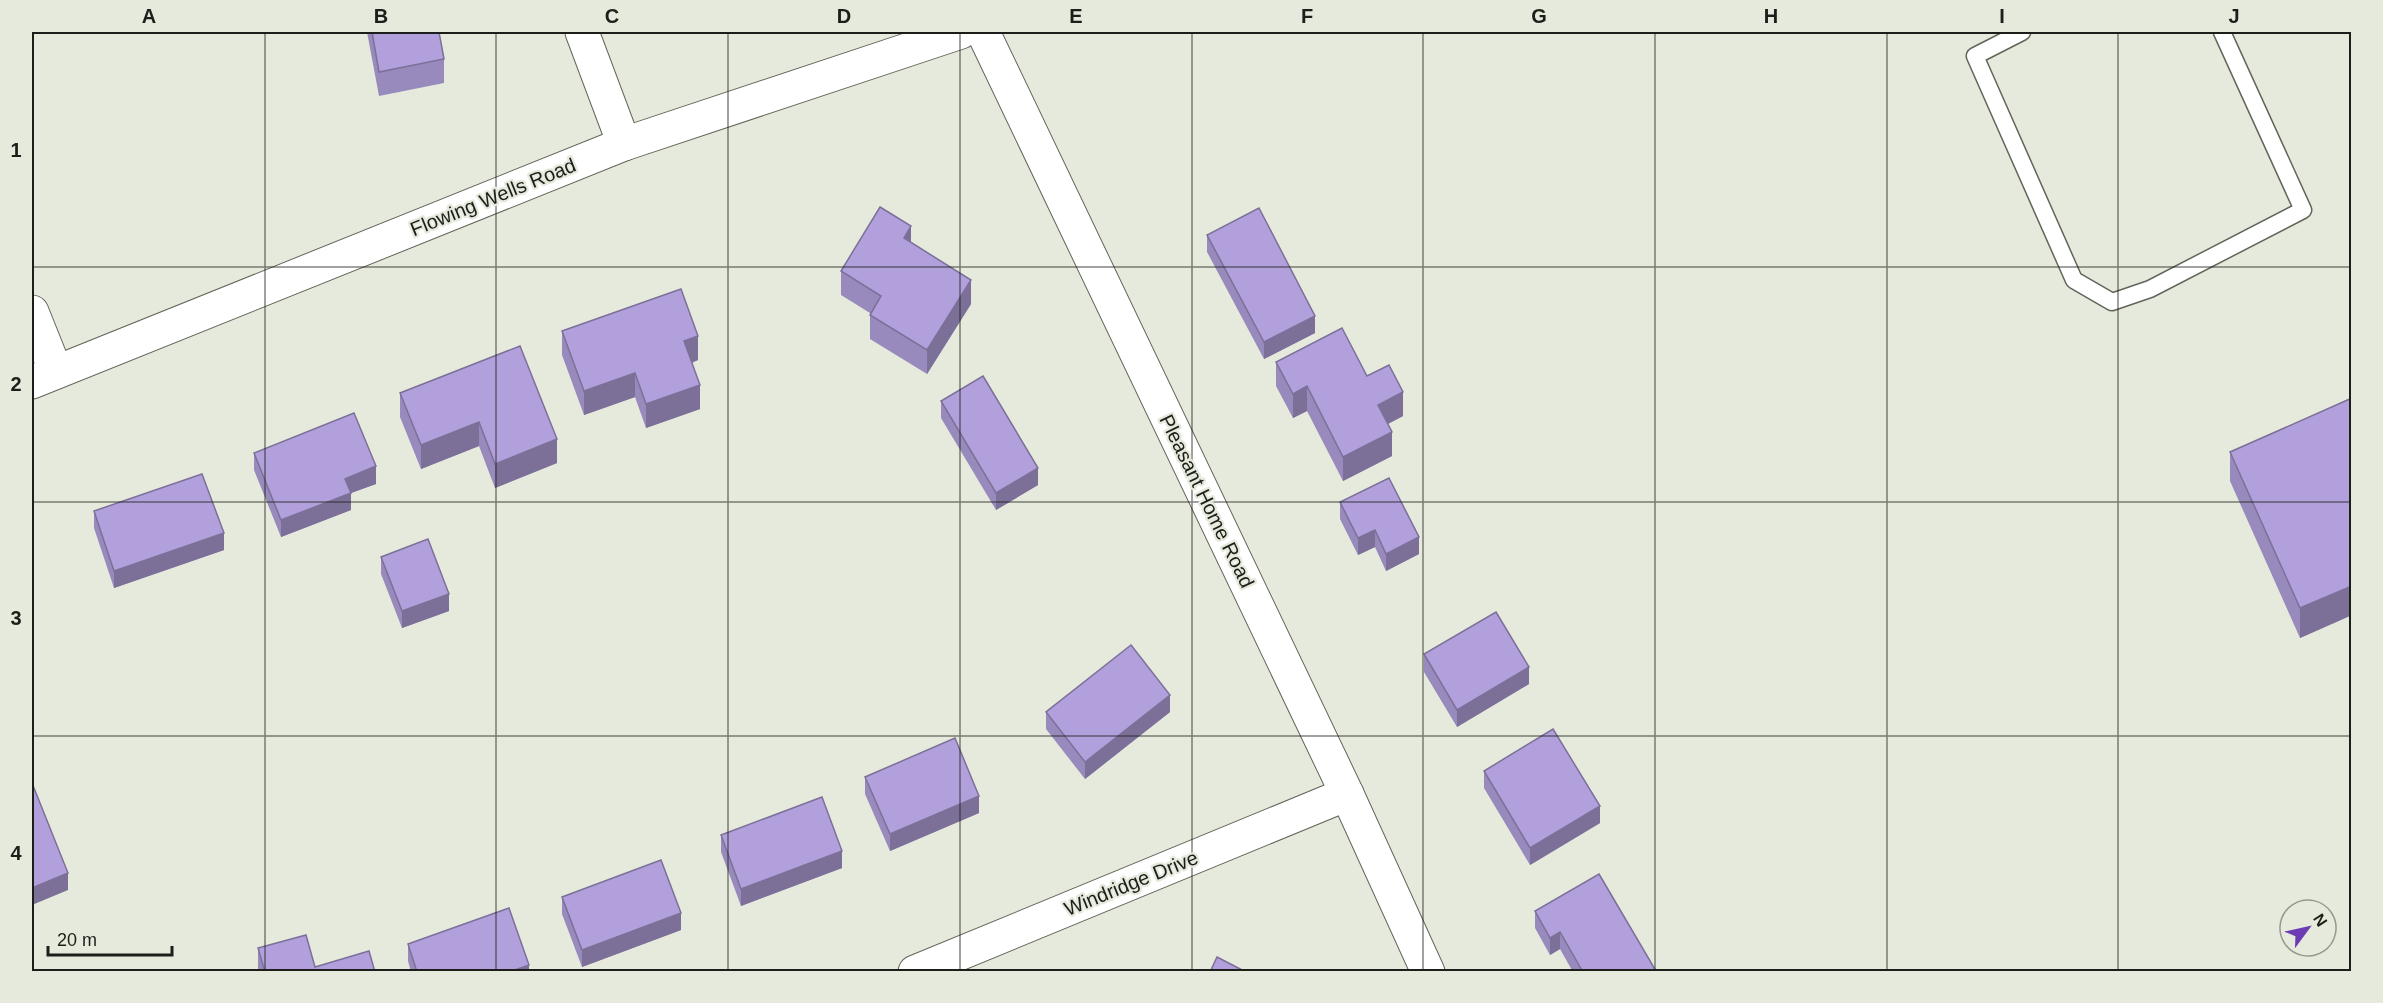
<svg xmlns="http://www.w3.org/2000/svg" width="2383" height="1003" viewBox="0 0 2383 1003" font-family="Helvetica,sans-serif">
<style>
.lines{fill:none;stroke-linecap:round;stroke-linejoin:round}
.lane-casing{stroke:#62655a;stroke-width:19}
.street-casing{stroke:#62655a;stroke-width:35}
.secondary-casing{stroke:#62655a;stroke-width:35}
.lane{stroke:#fff;stroke-width:16}
.street{stroke:#fff;stroke-width:33}
.secondary{stroke:#fff;stroke-width:33}
.wall{fill:#988abc}
.shaded-wall{fill:#7c7099}
.building{fill:#b1a0db;stroke:#7c7099;stroke-width:1.5}
.grid{fill:none;stroke:#1c1e19;stroke-width:1.5;stroke-opacity:0.55}
.labels{text-anchor:middle;dominant-baseline:central;stroke-width:4.5;stroke-linejoin:round;paint-order:stroke}
.street-label{font-size:20px;fill:#1c1e19;stroke:#e6eadc}
.neatline{fill:none;stroke:#1c1e19;stroke-width:2}
.grid-label{font-size:20px;text-anchor:middle;font-weight:bold;fill:#1c1e19}
</style>
<rect width="100%" height="100%" fill="#e6eadc"/>
<g class="lines">
<!-- lane casing -->
<g class="lane-casing">
<polyline id="lane" points="2022,32 1975,56 2074,280 2112,302 2150,289 2303,210 2222,32"/>
</g>
<!-- street casing -->
<g class="street-casing">
<g id="street">
<polyline points="582,32 624,144"/>
<polyline points="32,312 56,372"/>
<polyline points="915,972 1347,794"/>
</g>
</g>
<!-- secondary casing -->
<g class="secondary-casing">
<g id="secondary">
<polyline points="983,32 1347,794 1428,972"/>
<polyline points="32,382 624,144 961,32"/>
</g>
</g>
<!-- lane -->
<use href="#lane" class="lane"/>
<!-- street -->
<use href="#street" class="street"/>
<!-- secondary -->
<use href="#secondary" class="secondary"/>
</g>
<!-- wall -->
<g class="wall">
<polygon points="367,32 439,32 444,59 444,83 379,96"/>
<polygon points="1207,235 1315,333 1264,359 1207,252"/>
<polygon points="911,243 971,304 927,374 870,339 870,313 841,295 841,271"/>
<polygon points="562,331 698,360 692,363 700,409 646,428 635,397 584,415 562,355"/>
<polygon points="520,346 557,463 495,488 479,446 421,469 400,417 400,393"/>
<polygon points="1276,362 1367,376 1403,416 1388,424 1392,456 1343,481 1307,411 1293,418 1276,386"/>
<polygon points="2352,398 2352,615 2300,638 2230,481 2230,452"/>
<polygon points="941,401 1038,485 996,510 941,418"/>
<polygon points="254,453 376,484 351,493 351,510 281,537 254,470"/>
<polygon points="1340,502 1419,554 1386,571 1375,547 1358,555 1340,519"/>
<polygon points="94,511 224,550 114,588 94,528"/>
<polygon points="381,557 449,611 402,628 381,574"/>
<polygon points="1424,654 1529,684 1457,727 1424,672"/>
<polygon points="1046,712 1170,712 1085,779 1046,729"/>
<polygon points="1484,771 1600,823 1530,865 1484,788"/>
<polygon points="865,777 979,813 890,851 865,794"/>
<polygon points="721,835 842,868 741,906 721,852"/>
<polygon points="562,897 681,930 582,967 562,914"/>
<polygon points="1535,911 1656,972 1573,972 1560,949 1550,955 1535,928"/>
<polygon points="408,944 529,972 411,972 408,961"/>
<polygon points="258,948 315,967 375,972 258,972"/>
</g>
<!-- shaded-wall -->
<g class="shaded-wall">
<polygon points="911,226 911,251 904,238"/>
<polygon points="971,280 971,304 927,374 927,350"/>
<polygon points="1315,316 1315,333 1264,359 1264,342"/>
<polygon points="698,336 698,360 684,365 684,341"/>
<polygon points="635,373 635,397 584,415 584,391"/>
<polygon points="700,385 700,409 646,428 646,404"/>
<polygon points="1307,386 1307,411 1293,418 1293,394"/>
<polygon points="1403,392 1403,416 1378,429 1378,405"/>
<polygon points="479,422 479,446 421,469 421,445"/>
<polygon points="1392,432 1392,456 1343,481 1343,457"/>
<polygon points="557,439 557,463 495,488 495,464"/>
<polygon points="376,466 376,484 351,493 351,510 281,537 281,520 345,479"/>
<polygon points="1038,468 1038,485 996,510 996,493"/>
<polygon points="1375,530 1375,547 1358,555 1358,538"/>
<polygon points="224,533 224,550 114,588 114,571"/>
<polygon points="1419,537 1419,554 1386,571 1386,554"/>
<polygon points="2352,586 2352,615 2300,638 2300,608"/>
<polygon points="449,594 449,611 402,628 402,611"/>
<polygon points="1529,667 1529,684 1457,727 1457,710"/>
<polygon points="1170,695 1170,712 1085,779 1085,762"/>
<polygon points="979,796 979,813 890,851 890,834"/>
<polygon points="1600,806 1600,823 1530,865 1530,848"/>
<polygon points="842,851 842,868 741,906 741,889"/>
<polygon points="68,873 68,890 32,905 32,888"/>
<polygon points="681,913 681,930 582,967 582,950"/>
<polygon points="1560,932 1560,949 1550,955 1550,938"/>
<polygon points="529,965 529,972 509,972"/>
</g>
<!-- building -->
<g class="building">
<polygon points="372,32 439,32 444,59 379,72"/>
<polygon points="880,207 911,226 904,238 971,280 927,350 870,315 881,296 841,271"/>
<polygon points="1259,208 1315,316 1264,342 1207,235"/>
<polygon points="681,289 698,336 684,341 700,385 646,404 635,373 584,391 562,331"/>
<polygon points="1342,328 1367,376 1389,365 1403,392 1378,405 1392,432 1343,457 1307,386 1293,394 1276,362"/>
<polygon points="520,346 557,439 495,464 479,422 421,445 400,393"/>
<polygon points="983,376 1038,468 996,493 941,401"/>
<polygon points="2352,398 2352,586 2300,608 2230,452"/>
<polygon points="354,413 376,466 345,479 351,493 281,520 254,453"/>
<polygon points="202,474 224,533 114,571 94,511"/>
<polygon points="1389,478 1419,537 1386,554 1375,530 1358,538 1340,502"/>
<polygon points="428,539 449,594 402,611 381,557"/>
<polygon points="1496,612 1529,667 1457,710 1424,654"/>
<polygon points="1131,645 1170,695 1085,762 1046,712"/>
<polygon points="1553,729 1600,806 1530,848 1484,771"/>
<polygon points="955,738 979,796 890,834 865,777"/>
<polygon points="32,783 68,873 32,888"/>
<polygon points="822,797 842,851 741,889 721,835"/>
<polygon points="661,860 681,913 582,950 562,897"/>
<polygon points="1599,874 1656,971 1656,972 1583,972 1560,932 1550,938 1535,911"/>
<polygon points="509,908 529,965 509,972 417,972 408,944"/>
<polygon points="306,935 315,967 369,951 375,972 265,972 258,948"/>
<polygon points="1217,957 1246,972 1210,972"/>
</g>
<!-- grid -->
<path class="grid" d="M 265,32 L 265,972M 496,32 L 496,972M 728,32 L 728,972M 960,32 L 960,972M 1192,32 L 1192,972M 1423,32 L 1423,972M 1655,32 L 1655,972M 1887,32 L 1887,972M 2118,32 L 2118,972M 32,267 L 2352,267M 32,502 L 2352,502M 32,736 L 2352,736"/>
<g class="labels">
<!-- street labels -->
<g class="street-label">
<text transform="translate(493 197) rotate(-22)">Flowing Wells Road</text>
<text transform="translate(1207 501) rotate(64)">Pleasant Home Road</text>
<text transform="translate(1131 883) rotate(-22)">Windridge Drive</text>
</g>
</g>
<!-- border -->
<rect width="2383" height="1003" fill="none" stroke="#e6eadc" stroke-width="66"/>
<!-- north arrow -->
<g transform="translate(2308 928) rotate(57)"><circle r="28" fill="#e6eadc" stroke="#95988e" stroke-width="1.5"/>
<path d="M0-4.5L10 22L0 15L-10 22Z" fill="#6c3cb4"/>
<text y="-9" font-size="16" font-weight="bold" text-anchor="middle" fill="#1c1e19">N</text>
</g>
<!-- scale -->
<path d="M48 946v9h124v-9" fill="none" stroke="#1c1e19" stroke-width="3"/>
<text x="57" y="946" font-size="18" fill="#1c1e19" stroke="#e6eadc" stroke-width="4.5" paint-order="stroke">20 m</text>
<rect x="33" y="33" width="2317" height="937" class="neatline"/>
<g class="grid-label">
<text x="149" y="23">A</text>
<text x="381" y="23">B</text>
<text x="612" y="23">C</text>
<text x="844" y="23">D</text>
<text x="1076" y="23">E</text>
<text x="1307" y="23">F</text>
<text x="1539" y="23">G</text>
<text x="1771" y="23">H</text>
<text x="2002" y="23">I</text>
<text x="2234" y="23">J</text>
<text x="16" y="157">1</text>
<text x="16" y="391">2</text>
<text x="16" y="625">3</text>
<text x="16" y="860">4</text>
</g>
</svg>
